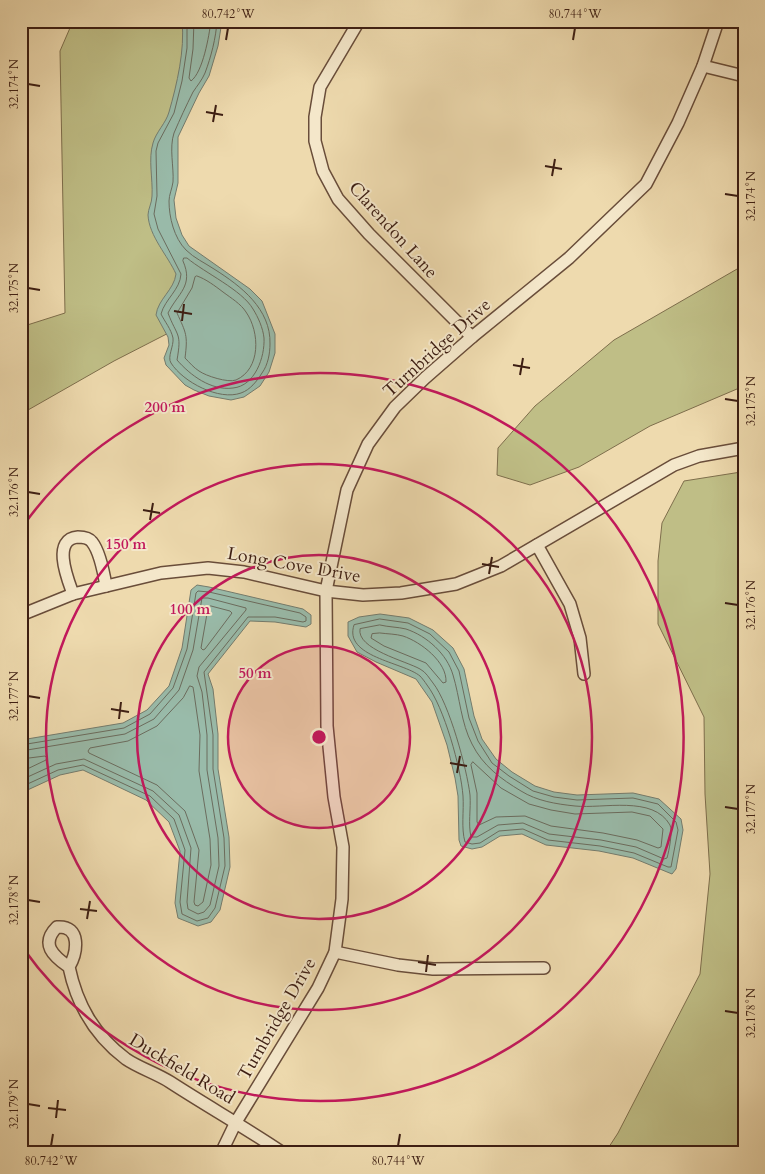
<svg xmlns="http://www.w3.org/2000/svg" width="765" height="1174" viewBox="0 0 765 1174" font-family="Cardo,serif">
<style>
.green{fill:#bfbe86;stroke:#7e6e4c}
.water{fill:#9ba;stroke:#747c6e}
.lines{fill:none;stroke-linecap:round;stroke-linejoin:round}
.shore{stroke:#6b6c5e;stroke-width:1}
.street-casing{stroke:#694d3a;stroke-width:14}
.street{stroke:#f4e7ca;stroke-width:11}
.ticks{fill:none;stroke:#3d1e13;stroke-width:2}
.ring{fill:none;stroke:#c2185b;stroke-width:2.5}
.labels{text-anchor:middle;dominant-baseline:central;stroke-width:4;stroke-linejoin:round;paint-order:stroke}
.street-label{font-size:18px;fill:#3d1e13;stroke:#f4e7ca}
.centre{fill:#c2185b;stroke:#f4e7ca;stroke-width:2.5}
.ring-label{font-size:15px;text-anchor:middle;font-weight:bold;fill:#c2185b;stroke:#f4e7ca;stroke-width:4;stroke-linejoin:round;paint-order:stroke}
.neatline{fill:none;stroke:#3d1e13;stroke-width:2}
.ticks-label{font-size:12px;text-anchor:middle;fill:#3d1e13}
</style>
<rect width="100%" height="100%" fill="#eedaae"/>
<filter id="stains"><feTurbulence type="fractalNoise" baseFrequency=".004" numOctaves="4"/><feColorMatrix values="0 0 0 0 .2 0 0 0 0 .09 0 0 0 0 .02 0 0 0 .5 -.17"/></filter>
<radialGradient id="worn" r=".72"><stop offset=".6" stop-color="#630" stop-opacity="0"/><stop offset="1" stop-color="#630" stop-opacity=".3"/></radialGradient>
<!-- green -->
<g class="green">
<polygon points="73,21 202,21 163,189 190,322 114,361 21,414 21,327 65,313 60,51"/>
<polygon points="744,265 744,386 650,426 579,467 530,485 497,475 498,448 535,406 614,340"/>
<polygon points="741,472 744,474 744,1153 605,1153 618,1133 700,974 710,874 705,794 704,717 658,624 658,561 662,523 684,481"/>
</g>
<!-- water -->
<g class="water">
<path d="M 182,21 L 222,21 L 218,46 L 209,76 L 199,93 L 178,137 L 178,183 L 174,200 L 176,218 L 182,235 L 189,246 L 250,289 L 262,301 L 275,334 L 275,353 L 269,372 L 260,386 L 244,397 L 231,400 L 209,396 L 194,390 L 185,385 L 166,365 L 164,358 L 169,345 L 168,337 L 156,315 C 158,299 174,290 176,274 C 168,256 149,236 148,215 C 148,209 152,203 152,196 C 153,179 148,159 153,143 C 156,132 166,123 169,112 C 177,84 185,50 182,21 Z"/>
<polygon points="197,585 209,587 303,609 311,615 311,624 306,627 275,622 250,621 208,674 213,689 218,734 218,769 229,837 230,867 220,910 211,922 198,926 178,918 175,903 180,851 169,822 146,800 83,770 60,775 21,793 21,740 123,723 147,710 169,686 182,648 191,590"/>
<polygon points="380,614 409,618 433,630 453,648 464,669 474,716 482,739 496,759 512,772 535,786 554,792 577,795 633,793 659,799 681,819 683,830 676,869 672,874 633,858 599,851 546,845 522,834 500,836 482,847 472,849 461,846 459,840 458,796 455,778 447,745 432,702 416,679 376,662 357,652 348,636 348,622 359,617"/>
</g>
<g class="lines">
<!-- shore -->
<g class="shore">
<path d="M 187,21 L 187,48 L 182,81 L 174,113 L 158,143 L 156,151 L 157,196 L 154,214 L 158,229 L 181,274 C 180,290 165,299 161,314 C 165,322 171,329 173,338 C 174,346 167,357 171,363 C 183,382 219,401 241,393 C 250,390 257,381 262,373 C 268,365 270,353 270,344 C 271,309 241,286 214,269 C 205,263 194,258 186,250 C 174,238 169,217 169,201 C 169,195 172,189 173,182 C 174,167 169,148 174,133 C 180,119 186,106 193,92 C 197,86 202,80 205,73 C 211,57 216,38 217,21"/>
<path d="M 194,21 L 193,49 L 189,78 L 191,81 C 203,72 209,36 211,21"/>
<path d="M 184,258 L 187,258 C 205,273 242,290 253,309 C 258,317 263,328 264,338 C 265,357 255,386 233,388 C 211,391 190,375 177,360 C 182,332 177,337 168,313 C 178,293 194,286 183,261 Z"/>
<path d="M 197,276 C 206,279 215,286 223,292 C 231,298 241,304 246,312 C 260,332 261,369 236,380 C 228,383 206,376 199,371 C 194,368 189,362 185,358 C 188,335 186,333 177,313 L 192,288 L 195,277 Z"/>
<polygon points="211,606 230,611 232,613 205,649 203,650 201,648 208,608"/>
<path d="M 380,619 L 408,623 L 430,634 L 449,652 L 459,671 L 469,718 L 478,741 L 492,763 L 509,776 L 533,791 L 554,797 L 577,800 L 633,798 L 658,804 L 676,822 L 678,830 L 671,867 L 668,867 L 634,853 L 600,846 L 548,840 L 523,829 L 499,831 L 480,843 L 472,844 L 465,842 C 461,828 464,811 463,796 C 461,768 444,707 427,685 C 425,682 422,678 420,676 C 403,662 343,657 354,625 Z"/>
<path d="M 380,625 C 388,627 398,627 406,629 C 427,636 447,654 453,675 C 460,698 461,723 472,744 C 483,766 501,779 521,791 C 537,801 556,804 575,806 C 603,809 653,795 670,825 C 673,831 669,851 667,858 L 664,859 L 636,847 L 601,840 L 549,834 L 523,823 L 498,825 L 477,837 L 471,837 C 468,824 471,809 470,795 C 467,769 449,703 433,683 C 429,678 426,672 420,669 C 406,661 356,649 360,629 Z"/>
<path d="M 380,633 C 388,634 396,634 403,636 C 421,642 447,662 446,682 L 443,683 L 426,663 L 384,646 L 371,638 L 372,634 Z"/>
<polygon points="190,686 193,687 194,693 200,735 199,771 210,839 211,865 203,902 198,906 195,905 194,902 199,850 185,811 157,785 89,753 88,751 90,748 128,741 157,726 183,698"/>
<polyline points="21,745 124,728 150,714 173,688 187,649 196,593 198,591 209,592 300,613 306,617 306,621 303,622 275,617 248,617 204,672 213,735 213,769 224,838 225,866 215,908 208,918 197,921 182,914 180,902 185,850 174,819 150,796 83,765 58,770 21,787"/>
<polyline points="21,751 125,734 154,719 179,690 193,650 202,598 208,598 246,608 246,610 199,667 197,676 202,692 207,735 207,770 218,838 219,866 210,905 204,912 198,914 188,909 187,902 191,848 179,815 153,791 84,759 56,764 21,780"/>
<polyline points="21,759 45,756 47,758 46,760 21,772"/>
<polygon points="473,762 501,788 529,804 551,810 575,814 632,812 650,816 663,829 661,847 658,848 637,840 603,833 551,826 525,816 496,817 479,825 477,822 477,793 471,765"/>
</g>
<!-- street casing -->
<g class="street-casing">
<g id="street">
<polyline points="359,21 320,87 315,117 315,141 323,171 338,199 369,234 472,337"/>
<polyline points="703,66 744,76"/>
<polyline points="537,545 570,604 580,638 584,674"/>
<path d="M 73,594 C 68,580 51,539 78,537 C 82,537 89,538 92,542 C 100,552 104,574 106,586"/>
<polyline points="21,615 73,594 161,573 208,568 244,572 326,591 363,595 401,593 456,584 501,566 674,465 699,456 744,448"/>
<polyline points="335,952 398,965 433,969 544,968"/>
<path d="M 69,967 C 53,956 40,944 57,927 C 82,925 77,953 69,967 C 77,1005 94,1035 126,1059 C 139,1068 156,1073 170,1082 C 207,1106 246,1128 283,1153"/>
<polyline points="221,1153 236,1122 318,988 335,952 342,899 343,847 334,797 327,726 326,591 347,490 368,444 395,407 425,378 472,337 569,258 646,184 678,123 703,66 718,21"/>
</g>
</g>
<!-- street -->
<use href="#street" class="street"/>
</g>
<!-- ticks -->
<path class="ticks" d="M 226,40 L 228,28M 573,40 L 575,28M 28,84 L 40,86M 206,112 L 223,115M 213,122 L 216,105M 545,166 L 562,169M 552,176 L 555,159M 725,194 L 738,196M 28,288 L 40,290M 174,311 L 192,314M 182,321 L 184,304M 513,365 L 530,368M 520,375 L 523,358M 725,399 L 738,401M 28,492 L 40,494M 143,510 L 160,513M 150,520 L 153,503M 482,564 L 499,567M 489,574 L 492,557M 725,603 L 738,605M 28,696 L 40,698M 111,709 L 129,712M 119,719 L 121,702M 450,763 L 467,766M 457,773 L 460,756M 725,807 L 738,809M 28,900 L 40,902M 80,909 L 97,911M 87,919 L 90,901M 418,962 L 436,965M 426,972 L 428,955M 725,1011 L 738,1013M 28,1104 L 40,1106M 48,1108 L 66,1110M 56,1118 L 58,1100M 51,1146 L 53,1134M 398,1146 L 400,1134"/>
<!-- distance rings -->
<circle cx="319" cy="737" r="91" fill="#c2185b" fill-opacity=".12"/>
<g class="ring">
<circle cx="319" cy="737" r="91"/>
<circle cx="319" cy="737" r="182"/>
<circle cx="319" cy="737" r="273"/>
<path d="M23 526A364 364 0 1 1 23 948"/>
</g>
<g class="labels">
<!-- street labels -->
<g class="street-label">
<text transform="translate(393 230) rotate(48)">Clarendon Lane</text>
<text transform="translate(437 348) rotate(-42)">Turnbridge Drive</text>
<text transform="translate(294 565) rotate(10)">Long Cove Drive</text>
<text transform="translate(277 1019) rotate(-60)">Turnbridge Drive</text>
<text transform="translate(182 1069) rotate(31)">Duckfield Road</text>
</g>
</g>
<circle cx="319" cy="737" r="8" class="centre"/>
<g class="ring-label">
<text x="165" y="412">200 m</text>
<text x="126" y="549">150 m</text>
<text x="190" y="614">100 m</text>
<text x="255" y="678">50 m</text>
</g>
<!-- margin -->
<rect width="765" height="1174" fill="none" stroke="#eedaae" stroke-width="55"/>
<rect x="28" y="28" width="710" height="1118" class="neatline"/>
<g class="ticks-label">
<text x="228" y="18">80.742°W</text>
<text x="575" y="18">80.744°W</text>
<text transform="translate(14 84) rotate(-90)" y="4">32.174°N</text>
<text transform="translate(751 196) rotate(-90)" y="4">32.174°N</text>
<text transform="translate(14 288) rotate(-90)" y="4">32.175°N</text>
<text transform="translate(751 401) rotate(-90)" y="4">32.175°N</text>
<text transform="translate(14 492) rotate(-90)" y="4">32.176°N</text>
<text transform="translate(751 605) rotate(-90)" y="4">32.176°N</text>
<text transform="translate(14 696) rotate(-90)" y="4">32.177°N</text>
<text transform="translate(751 809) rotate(-90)" y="4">32.177°N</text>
<text transform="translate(14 900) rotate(-90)" y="4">32.178°N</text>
<text transform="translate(751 1013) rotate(-90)" y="4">32.178°N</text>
<text transform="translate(14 1104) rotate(-90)" y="4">32.179°N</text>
<text x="51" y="1165">80.742°W</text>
<text x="398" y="1165">80.744°W</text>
</g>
<rect width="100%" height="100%" filter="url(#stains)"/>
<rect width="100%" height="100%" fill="url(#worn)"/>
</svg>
